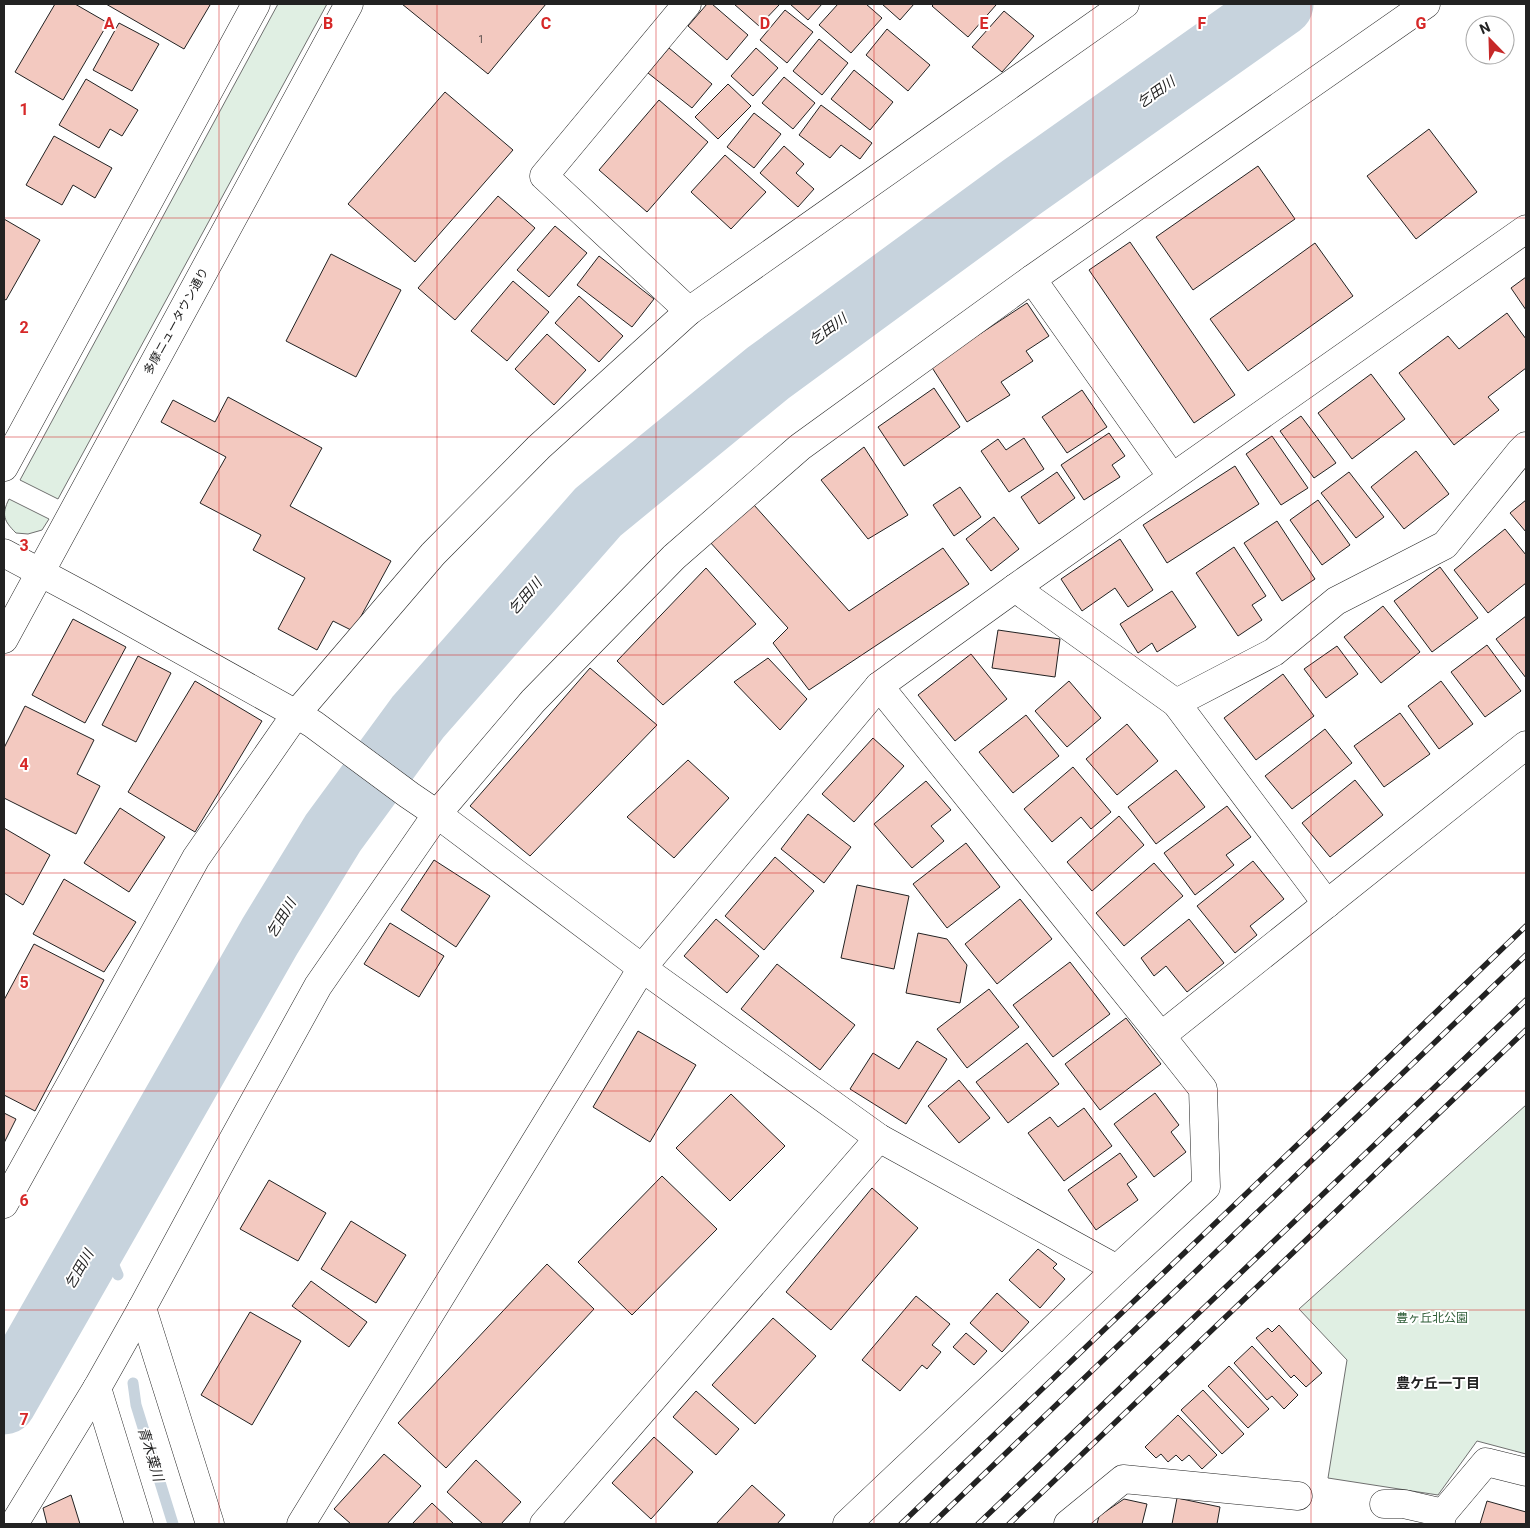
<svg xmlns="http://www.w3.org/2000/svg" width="1530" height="1528" viewBox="0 0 1530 1528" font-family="Roboto,'Noto Sans JP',sans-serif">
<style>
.green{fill:#e0efe3;stroke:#6f6f6f}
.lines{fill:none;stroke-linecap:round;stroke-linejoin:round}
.stream{stroke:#c7d3dd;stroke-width:11}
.river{stroke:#c7d3dd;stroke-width:65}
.building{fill:#f3c9c0;stroke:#222}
.street-casing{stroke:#222;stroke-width:29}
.secondary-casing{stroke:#222;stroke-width:29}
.street{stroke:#fff;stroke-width:28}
.secondary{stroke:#fff;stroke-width:28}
.rail-casing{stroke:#222;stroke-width:5.5}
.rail{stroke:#fff;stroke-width:4;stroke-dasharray:11;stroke-linecap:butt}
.grid{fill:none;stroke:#d62828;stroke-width:1;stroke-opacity:0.55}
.labels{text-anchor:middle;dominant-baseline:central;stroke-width:4;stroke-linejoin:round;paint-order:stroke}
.number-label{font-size:10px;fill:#564c4a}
.street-label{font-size:12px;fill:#222;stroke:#fff}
.park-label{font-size:12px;fill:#2f5e38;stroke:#fff}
.water-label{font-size:14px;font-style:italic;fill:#222;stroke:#fff}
.neighbourhood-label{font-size:14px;font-weight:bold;fill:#222;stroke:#fff}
.grid-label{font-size:16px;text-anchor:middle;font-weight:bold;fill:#d62828;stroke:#fff;stroke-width:4;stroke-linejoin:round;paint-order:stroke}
</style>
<rect width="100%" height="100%" fill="#fff"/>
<!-- green -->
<g class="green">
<polygon points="278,4 327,4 58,499 20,480"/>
<path d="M 9,499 L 49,519 L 42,530 L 28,534 L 16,533 C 4,521 1,515 9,499 Z"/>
<polygon points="1526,1105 1526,1454 1477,1441 1438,1495 1328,1478 1347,1360 1299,1309"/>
</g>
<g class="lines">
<!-- stream -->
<g class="stream">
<polyline points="100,1233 118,1275"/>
<polyline points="133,1383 136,1405 173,1524"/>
</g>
<!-- river -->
<polyline class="river" points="4,1402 270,936 333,833 418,717 598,512 768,373 1022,187 1281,4"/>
</g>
<!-- building -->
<g class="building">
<polygon points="55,4 75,4 108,23 63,100 15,72"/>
<polygon points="106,4 208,4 210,5 184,49"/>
<polygon points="402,4 546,4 488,74"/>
<polygon points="707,4 712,4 748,35 727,60 688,26"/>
<polygon points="734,4 777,4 779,5 759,26"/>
<polygon points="790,4 822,4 808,20"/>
<polygon points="838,4 866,4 882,18 851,53 819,25"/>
<polygon points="882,4 914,4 900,20"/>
<polygon points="934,4 995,4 996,5 968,37 932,6"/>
<polygon points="785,10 813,32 787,63 760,40"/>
<polygon points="1004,11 1034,36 1002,72 972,47"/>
<polygon points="119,23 159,44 132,91 93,70"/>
<polygon points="887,29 930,65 908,91 866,55"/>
<polygon points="819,39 848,63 822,95 793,71"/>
<polygon points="669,48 712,84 692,108 648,73"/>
<polygon points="756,48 778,68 753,96 731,76"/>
<polygon points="854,70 893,102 870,130 831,99"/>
<polygon points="784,77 815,103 793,129 762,103"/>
<polygon points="86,79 138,110 122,136 110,129 99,148 59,125"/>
<polygon points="728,84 751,106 718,139 695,117"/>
<polygon points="445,92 513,150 415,262 348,204"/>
<polygon points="659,100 708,142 647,212 599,170"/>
<polygon points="821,105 872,143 860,159 841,145 830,158 799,135"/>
<polygon points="754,113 781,134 754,168 727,147"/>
<polygon points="1429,129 1477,192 1416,239 1367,176"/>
<polygon points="54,136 112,168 95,198 73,185 62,205 26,185"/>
<polygon points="784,146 804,164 796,173 814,189 798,207 760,173"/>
<polygon points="725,155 766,192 731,229 691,192"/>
<polygon points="1258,166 1295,219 1193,290 1156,237"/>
<polygon points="498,196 535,228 455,320 418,288"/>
<polygon points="4,219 40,240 6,300 4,299"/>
<polygon points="555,226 587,253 549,297 517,270"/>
<polygon points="1130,242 1235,395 1194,423 1089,270"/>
<polygon points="1315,243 1353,296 1248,371 1210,319"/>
<polygon points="331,254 401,290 356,377 286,341"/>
<polygon points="599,256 654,299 632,327 577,285"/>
<polygon points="1526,277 1526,310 1511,288"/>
<polygon points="513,281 549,312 507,361 471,331"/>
<polygon points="579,296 623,336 599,362 555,323"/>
<polygon points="1027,303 1049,336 1026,351 1033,361 1001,382 1010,395 967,422 931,366"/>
<polygon points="1507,313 1526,339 1526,368 1488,397 1499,410 1454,445 1399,373 1448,336 1459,349"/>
<polygon points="547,334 586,370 554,405 515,369"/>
<polygon points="1371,374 1405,419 1352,459 1318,413"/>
<polygon points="934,388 960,427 904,466 878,427"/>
<polygon points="1082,390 1107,427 1067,453 1042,417"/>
<polygon points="228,397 322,448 290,506 391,561 353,631 333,621 317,650 278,629 305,578 253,550 261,535 200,503 226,457 161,422 173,400 215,422"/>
<polygon points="1301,416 1336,463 1314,478 1280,431"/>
<polygon points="1109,433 1125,456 1112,465 1120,477 1084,500 1061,465"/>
<polygon points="1272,436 1308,488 1281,505 1246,454"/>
<polygon points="1024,438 1044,469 1009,492 981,451 998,439 1006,450"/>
<polygon points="864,447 908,515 868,539 821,480"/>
<polygon points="1416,451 1449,494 1404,529 1371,487"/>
<polygon points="1235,466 1259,504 1167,563 1143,525"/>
<polygon points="1057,472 1075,498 1039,524 1021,497"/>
<polygon points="1349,472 1384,517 1356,538 1321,493"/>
<polygon points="960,487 981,517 954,536 933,505"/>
<polygon points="1318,500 1350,545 1322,565 1290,520"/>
<polygon points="1526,500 1526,532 1510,513"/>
<polygon points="754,505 849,611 943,548 969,584 809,690 773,643 788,628 709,541"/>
<polygon points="994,517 1019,549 991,571 966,539"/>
<polygon points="1277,521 1315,579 1282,601 1244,543"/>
<polygon points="1505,529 1526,555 1526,583 1488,613 1454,570"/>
<polygon points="1120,539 1153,590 1128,607 1115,588 1082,611 1061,579"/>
<polygon points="1234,547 1266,596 1252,605 1262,620 1238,636 1196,573"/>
<polygon points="1440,567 1478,618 1432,652 1394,601"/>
<polygon points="706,568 756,624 663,705 617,661"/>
<polygon points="1172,591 1196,627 1157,652 1152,643 1138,653 1120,624"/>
<polygon points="1383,606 1420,652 1381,683 1344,637"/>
<polygon points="1526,616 1526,678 1496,639"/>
<polygon points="73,619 126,647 85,723 32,695"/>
<polygon points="998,630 1060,639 1055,677 992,668"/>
<polygon points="1487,645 1521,691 1485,717 1451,672"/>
<polygon points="1337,646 1358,674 1326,698 1304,669"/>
<polygon points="971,654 1007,699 955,741 918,695"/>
<polygon points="138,656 171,673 136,742 102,725"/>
<polygon points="768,658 807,699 780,730 734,682"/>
<polygon points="590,668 657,725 530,856 470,806"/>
<polygon points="1283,674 1314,716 1256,760 1224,718"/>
<polygon points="195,681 262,721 195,832 128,792"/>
<polygon points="1069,681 1101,718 1067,747 1035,711"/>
<polygon points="1441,681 1473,724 1439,749 1408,706"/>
<polygon points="25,706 94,740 77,774 100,786 76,834 4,798 4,748"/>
<polygon points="1400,713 1430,754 1384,787 1354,746"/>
<polygon points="1026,715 1059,756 1013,793 979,752"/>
<polygon points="1127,724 1158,761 1117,795 1086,759"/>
<polygon points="1325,729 1352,763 1292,809 1265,776"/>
<polygon points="873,738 904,766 854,822 822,794"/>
<polygon points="688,760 729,798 674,858 627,817"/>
<polygon points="1073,767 1111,812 1091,829 1081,817 1052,842 1024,809"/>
<polygon points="1176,770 1205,807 1156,844 1128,807"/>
<polygon points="1355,780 1383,815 1330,857 1302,823"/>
<polygon points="926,781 951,810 931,826 944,841 912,868 874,824"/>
<polygon points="1227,806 1251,837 1226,855 1234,865 1195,895 1164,853"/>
<polygon points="120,808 165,837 129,892 84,863"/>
<polygon points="808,814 851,847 824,883 781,849"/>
<polygon points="1119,816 1144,845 1092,891 1067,862"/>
<polygon points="4,828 50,855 23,905 4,893"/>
<polygon points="966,843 1000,887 947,928 913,884"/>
<polygon points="775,857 814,891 764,950 725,916"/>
<polygon points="434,860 490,896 456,947 401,910"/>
<polygon points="1253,861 1284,899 1250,926 1257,935 1235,953 1197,906"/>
<polygon points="1154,863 1183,896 1124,946 1096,913"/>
<polygon points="64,879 136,922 104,972 33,934"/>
<polygon points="857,885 909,896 894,969 841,958"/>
<polygon points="1020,899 1052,939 997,984 965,944"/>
<polygon points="716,919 759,956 727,993 684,956"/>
<polygon points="1189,919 1224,963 1187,992 1166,966 1154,976 1141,958"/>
<polygon points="390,923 444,956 419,997 364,964"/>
<polygon points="918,933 947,939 967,965 960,1003 906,993"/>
<polygon points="34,944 104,980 35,1111 4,1095 4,1000"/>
<polygon points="1070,962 1110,1014 1053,1057 1013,1005"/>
<polygon points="777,964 855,1025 820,1070 741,1009"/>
<polygon points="989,989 1019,1027 967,1068 937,1029"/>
<polygon points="1126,1018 1161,1064 1100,1110 1065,1064"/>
<polygon points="638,1031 696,1065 650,1142 593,1107"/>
<polygon points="917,1041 947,1059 906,1124 850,1089 873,1053 899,1069"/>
<polygon points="1027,1043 1059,1084 1008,1123 976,1082"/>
<polygon points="959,1080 990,1118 959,1143 928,1106"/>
<polygon points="1155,1093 1179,1125 1171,1132 1186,1152 1154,1177 1114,1124"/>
<polygon points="731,1094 785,1146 730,1201 676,1148"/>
<polygon points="1084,1108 1112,1146 1064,1181 1028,1133 1050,1117 1058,1127"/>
<polygon points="4,1113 16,1119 4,1143"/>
<polygon points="1120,1153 1137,1177 1127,1184 1138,1200 1096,1230 1068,1190"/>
<polygon points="662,1176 717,1229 632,1315 578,1262"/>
<polygon points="269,1180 326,1213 298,1261 240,1229"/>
<polygon points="872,1188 918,1228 831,1330 786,1292"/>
<polygon points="351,1221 406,1255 376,1303 321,1269"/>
<polygon points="1038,1249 1057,1264 1053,1268 1065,1279 1040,1308 1009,1280"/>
<polygon points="547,1264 594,1309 446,1468 398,1423"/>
<polygon points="311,1281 367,1322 349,1347 292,1306"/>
<polygon points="997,1293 1029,1322 1002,1352 970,1323"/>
<polygon points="916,1296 950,1324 932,1345 941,1352 927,1369 922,1365 900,1391 862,1360"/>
<polygon points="250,1312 301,1341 252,1425 201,1395"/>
<polygon points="773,1318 816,1356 755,1424 712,1385"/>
<polygon points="1279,1325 1322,1373 1306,1387 1294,1375 1291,1378 1256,1338 1268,1328 1272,1332"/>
<polygon points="966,1333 987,1351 974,1365 953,1347"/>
<polygon points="1252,1346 1298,1395 1284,1409 1272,1396 1267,1400 1234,1363"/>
<polygon points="1229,1366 1269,1409 1248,1428 1208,1386"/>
<polygon points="1203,1390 1244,1434 1222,1454 1181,1410"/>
<polygon points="696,1391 739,1429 716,1455 673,1417"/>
<polygon points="1178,1415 1217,1455 1202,1469 1189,1455 1182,1461 1176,1455 1168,1462 1161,1454 1156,1458 1145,1447"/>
<polygon points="654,1437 693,1472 651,1519 612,1483"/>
<polygon points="384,1454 421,1486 387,1524 351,1524 334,1509"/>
<polygon points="476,1460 521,1502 501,1524 483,1524 447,1492"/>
<polygon points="752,1485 785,1515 777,1524 716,1524"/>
<polygon points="71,1495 80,1524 47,1524 43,1508"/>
<polygon points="1177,1498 1220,1507 1217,1524 1172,1524"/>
<polygon points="1124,1499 1147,1504 1142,1524 1097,1524 1099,1516"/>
<polygon points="1487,1501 1526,1512 1526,1524 1480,1524"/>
<polygon points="432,1503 454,1524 412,1524"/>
</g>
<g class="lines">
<!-- street casing -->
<g class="street-casing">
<g id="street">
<polyline points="687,4 544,176 689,311"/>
<polyline points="1032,279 1172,477"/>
<polyline points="4,553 88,598 296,714 313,724 409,795 437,814 642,968 879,1138 1117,1269"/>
<polyline points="1015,588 1176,703 1327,904"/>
<polyline points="879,686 1161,1036"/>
<polyline points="1176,703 1274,652 1336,601 1445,545 1520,452 1526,446"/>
<polyline points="4,1204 196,858 296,714 433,554 539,447 689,311 1125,4"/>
<polyline points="142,1308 210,1524"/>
<polyline points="97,1388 139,1524"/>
<polyline points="1384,1504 1404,1504 1443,1513"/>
<polyline points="14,1524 97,1388 142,1308 223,1158 318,986 437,814 533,701 674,557 800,447 1032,279 1426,4"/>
<polyline points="301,1524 642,968 879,686 1015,588 1526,229"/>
<polyline points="544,1524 879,1138"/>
<polyline points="847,1524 1117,1269 1206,1187 1203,1089 1161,1036 1526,745"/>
<polyline points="1068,1524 1123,1479 1298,1496"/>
<polyline points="1440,1524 1443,1513 1486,1462 1526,1472"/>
</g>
</g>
<!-- secondary casing -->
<g class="secondary-casing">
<g id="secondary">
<polyline points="4,467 256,4"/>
<polyline points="4,639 349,4"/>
</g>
</g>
<!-- street -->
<use href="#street" class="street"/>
<!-- secondary -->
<use href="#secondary" class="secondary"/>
<!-- rail casing -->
<g class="rail-casing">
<g id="rail">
<polyline points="901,1524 1526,926"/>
<polyline points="932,1524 1526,955"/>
<polyline points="978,1524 1526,1000"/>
<polyline points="1009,1524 1526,1030"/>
</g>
</g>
<!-- rail -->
<use href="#rail" class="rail"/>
</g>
<!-- grid -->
<path class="grid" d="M 219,4 L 219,1524M 437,4 L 437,1524M 656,4 L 656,1524M 874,4 L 874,1524M 1093,4 L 1093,1524M 1311,4 L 1311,1524M 4,218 L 1526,218M 4,437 L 1526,437M 4,655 L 1526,655M 4,873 L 1526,873M 4,1091 L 1526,1091M 4,1310 L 1526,1310"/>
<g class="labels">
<!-- number labels -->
<g class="number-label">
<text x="481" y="39">1</text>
</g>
<!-- street labels -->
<g class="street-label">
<text transform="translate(176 321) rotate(-61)">多摩ニュータウン通り</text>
</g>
<!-- park labels -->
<g class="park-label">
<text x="1432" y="1318">豊ヶ丘北公園</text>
</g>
<!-- water labels -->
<g class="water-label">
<text transform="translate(1156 92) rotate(-35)">乞田川</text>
<text transform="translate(828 329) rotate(-36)">乞田川</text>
<text transform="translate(525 596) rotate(-49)">乞田川</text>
<text transform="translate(281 918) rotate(-59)">乞田川</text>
<text transform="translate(79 1269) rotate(-60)">乞田川</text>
<text transform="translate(151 1454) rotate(73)">青木葉川</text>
</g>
<!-- neighbourhood labels -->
<g class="neighbourhood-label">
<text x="1438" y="1383">豊ケ丘一丁目</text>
</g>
</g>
<g class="grid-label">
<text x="109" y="29">A</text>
<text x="328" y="29">B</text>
<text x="546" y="29">C</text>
<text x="765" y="29">D</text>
<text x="984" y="29">E</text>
<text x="1202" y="29">F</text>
<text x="1421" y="29">G</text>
<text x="24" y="115">1</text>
<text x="24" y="333">2</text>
<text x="24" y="551">3</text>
<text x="24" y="770">4</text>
<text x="24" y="988">5</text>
<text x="24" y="1206">6</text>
<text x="24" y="1425">7</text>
</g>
<!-- border -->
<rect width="1530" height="1528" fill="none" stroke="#222222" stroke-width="10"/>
<!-- north arrow -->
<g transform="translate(1490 40) rotate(337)"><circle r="24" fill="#ffffff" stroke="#a7a7a7"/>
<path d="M0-4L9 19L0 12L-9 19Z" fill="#c62828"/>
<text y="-8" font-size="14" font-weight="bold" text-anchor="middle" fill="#222222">N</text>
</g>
</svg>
